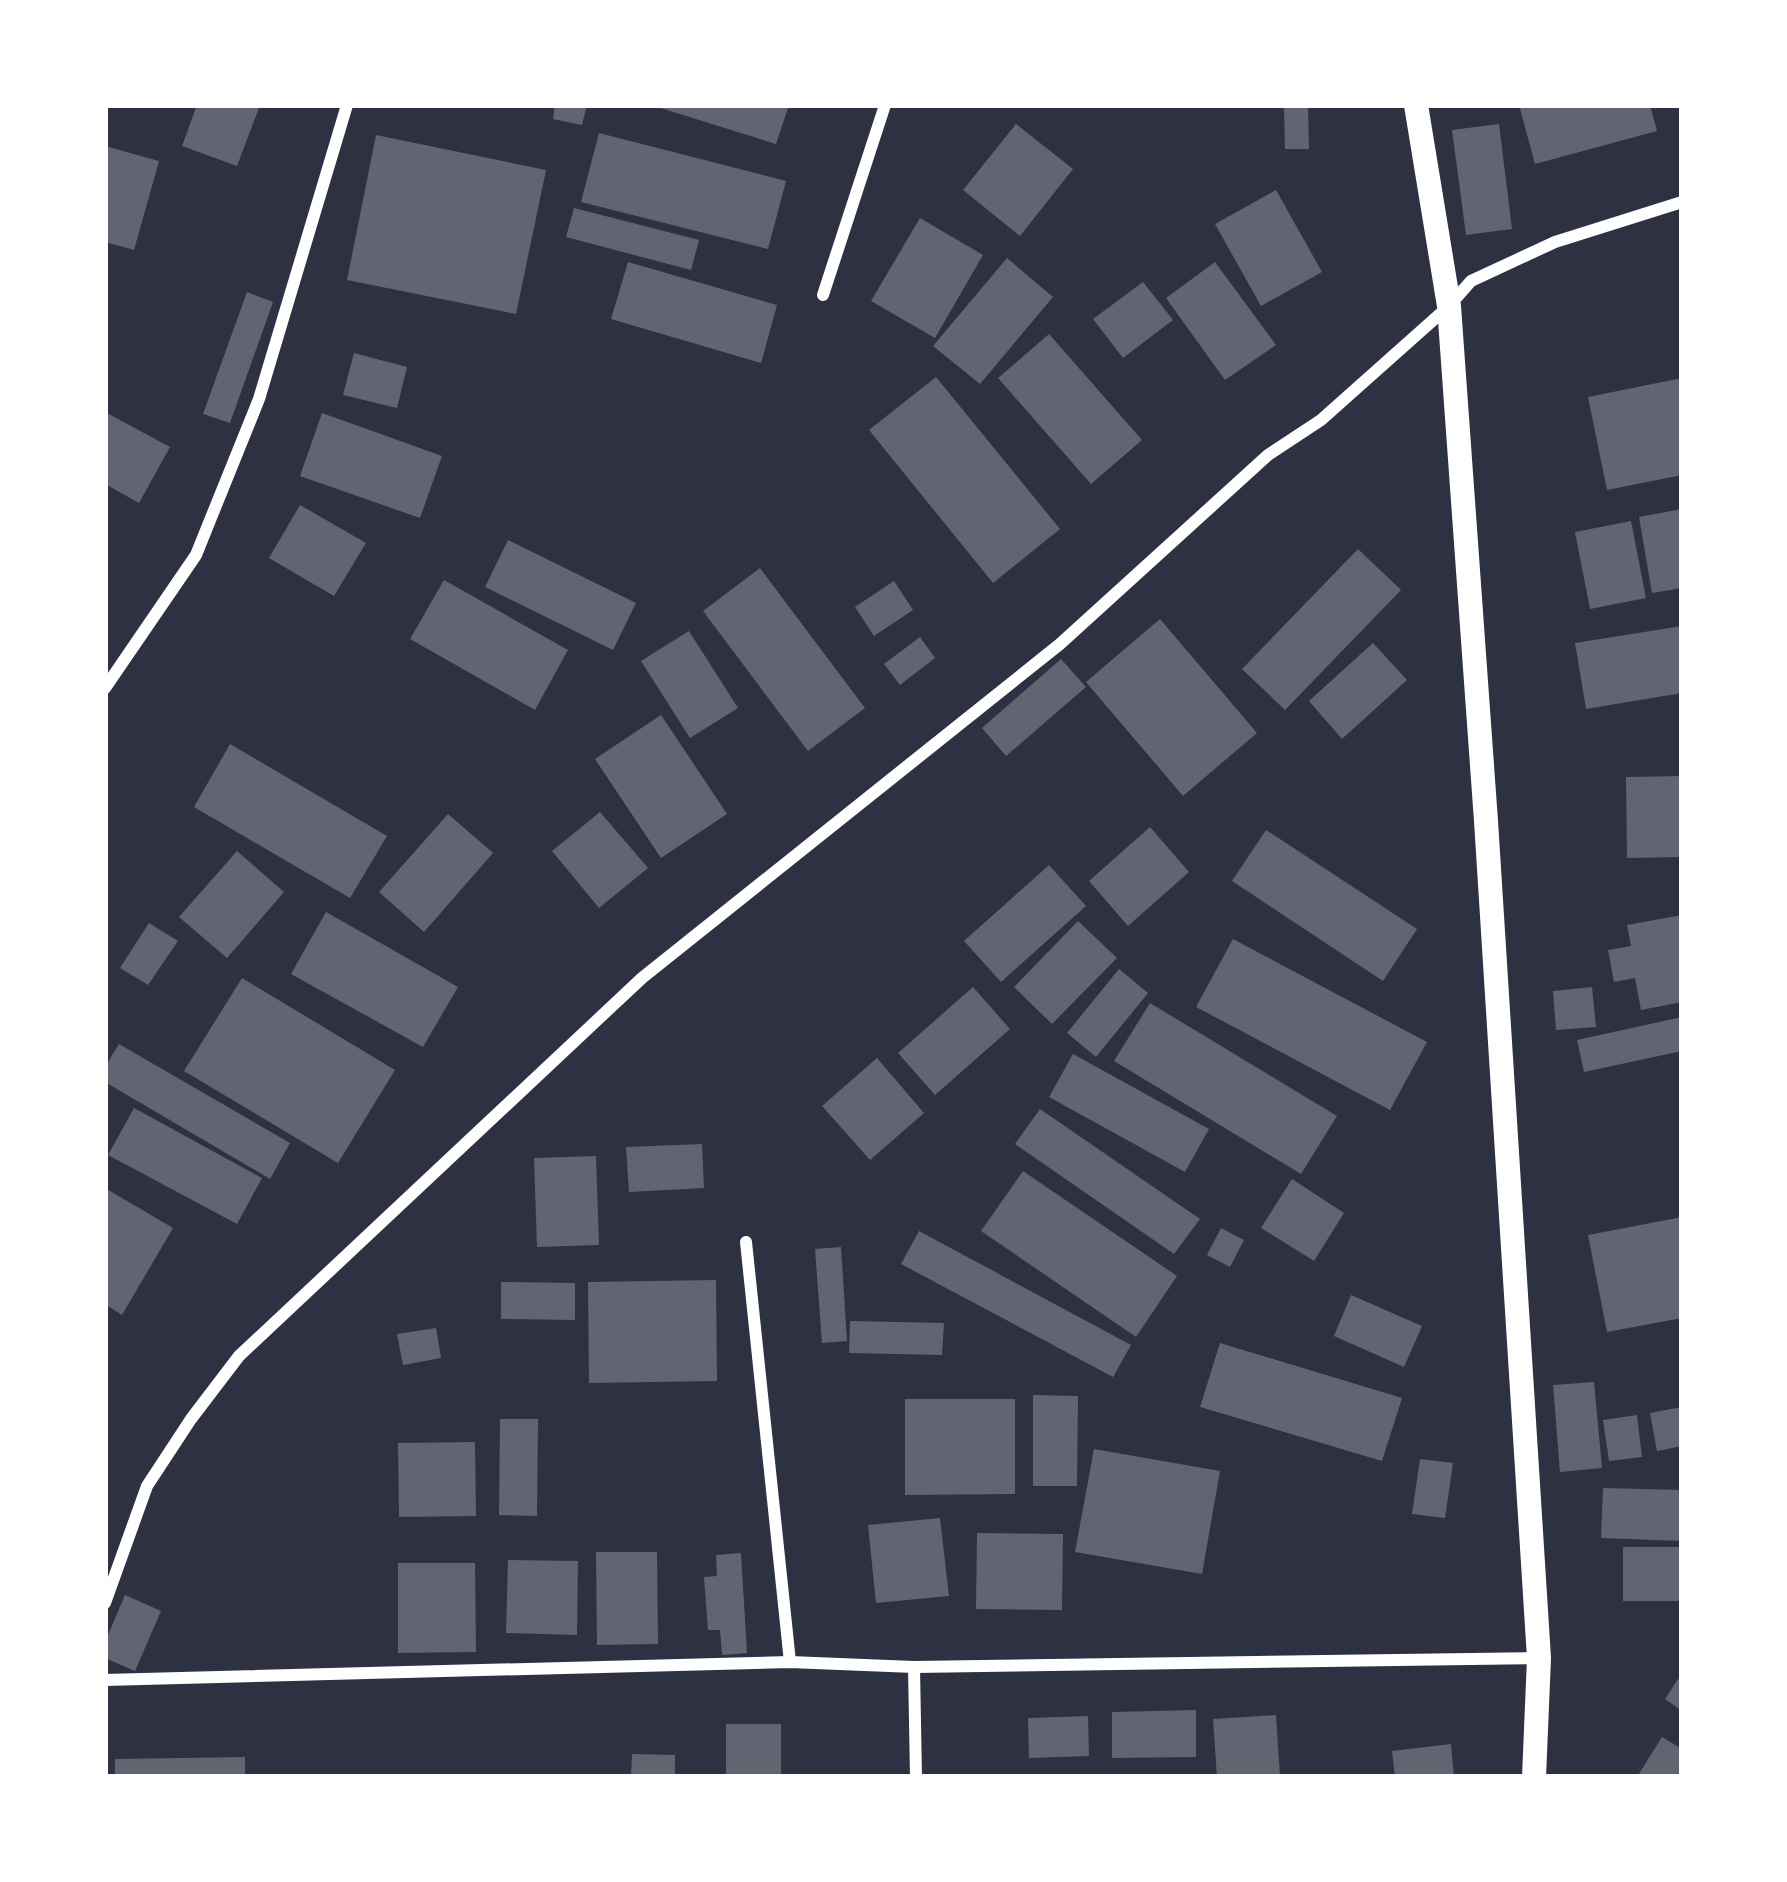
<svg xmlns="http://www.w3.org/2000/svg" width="1787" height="1882" viewBox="0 0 1787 1882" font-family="'Sofia Sans Condensed',sans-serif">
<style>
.building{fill:#626471}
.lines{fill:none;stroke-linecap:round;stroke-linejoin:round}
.minor{stroke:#fff;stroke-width:12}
.secondary{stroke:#fff;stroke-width:24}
</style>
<rect width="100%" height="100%" fill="#2d3142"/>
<!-- building -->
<g class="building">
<polygon points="197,105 260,105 237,166 182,146"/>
<polygon points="555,105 587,105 582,125 553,119"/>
<polygon points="651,105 789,105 776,144"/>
<polygon points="1284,105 1308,105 1309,149 1285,149"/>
<polygon points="1519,105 1650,105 1657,131 1535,164"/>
<polygon points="1016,124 1073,169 1020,236 963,190"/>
<polygon points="1499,124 1512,229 1466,235 1452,130"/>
<polygon points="599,133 786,181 768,249 581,202"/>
<polygon points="376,135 546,170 516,314 347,280"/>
<polygon points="105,146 159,161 134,250 105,242"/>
<polygon points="1276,190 1322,272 1261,306 1215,224"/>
<polygon points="574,208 699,240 691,270 566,237"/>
<polygon points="920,218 983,255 935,338 871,301"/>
<polygon points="1007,258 1053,297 980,384 933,346"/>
<polygon points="628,262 777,305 761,363 611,319"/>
<polygon points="1215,262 1276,345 1225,380 1166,298"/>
<polygon points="1143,282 1173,320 1123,358 1093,319"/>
<polygon points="247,292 273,302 230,423 203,414"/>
<polygon points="1049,334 1142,440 1091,484 998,378"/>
<polygon points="354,353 407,367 397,408 343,395"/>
<polygon points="936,377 1060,529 993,583 869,430"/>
<polygon points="1682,378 1682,475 1607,490 1588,397"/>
<polygon points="105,412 170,447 139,503 105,484"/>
<polygon points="322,413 442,456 420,518 300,476"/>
<polygon points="300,505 366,543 334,596 269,558"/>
<polygon points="1682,509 1682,588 1652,593 1639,517"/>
<polygon points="1631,521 1646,598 1590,609 1575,532"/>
<polygon points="508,540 636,603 613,650 485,587"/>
<polygon points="1358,549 1401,590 1285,710 1242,669"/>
<polygon points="760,568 865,708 808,751 703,611"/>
<polygon points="444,580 568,650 535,710 410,639"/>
<polygon points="894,581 913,610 874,636 855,607"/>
<polygon points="1160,619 1257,733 1183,796 1086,682"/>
<polygon points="1682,626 1682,693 1586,709 1575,643"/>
<polygon points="689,631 738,708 690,738 641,661"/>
<polygon points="920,637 935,658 900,685 884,664"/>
<polygon points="1373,643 1407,680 1342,739 1309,701"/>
<polygon points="1061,659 1086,687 1006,756 982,728"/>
<polygon points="661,715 727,814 661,858 595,759"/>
<polygon points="230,744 387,836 350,898 194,807"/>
<polygon points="1682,776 1682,857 1627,858 1626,777"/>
<polygon points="600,812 648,868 599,908 552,851"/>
<polygon points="448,814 493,853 424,932 379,892"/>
<polygon points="1150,827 1189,872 1128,926 1089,881"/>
<polygon points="1266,830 1417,929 1383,981 1232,881"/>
<polygon points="237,851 284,892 227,958 179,917"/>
<polygon points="1049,865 1086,906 1001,982 964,941"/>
<polygon points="326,912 458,987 423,1047 291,974"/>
<polygon points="1682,915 1682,1002 1641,1010 1635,978 1614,982 1608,950 1631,946 1627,925"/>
<polygon points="1078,921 1117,958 1052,1024 1014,987"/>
<polygon points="149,923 178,941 148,985 120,968"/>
<polygon points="1233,939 1427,1042 1390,1110 1196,1007"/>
<polygon points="1119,969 1148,993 1096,1057 1067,1033"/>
<polygon points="242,978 395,1070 338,1163 184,1071"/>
<polygon points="973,987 1010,1029 935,1095 898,1053"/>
<polygon points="1592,987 1596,1027 1556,1030 1553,991"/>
<polygon points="1150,1003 1337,1116 1301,1174 1114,1061"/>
<polygon points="1682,1017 1682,1051 1584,1072 1577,1040"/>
<polygon points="119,1044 290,1143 270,1179 105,1082 105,1067"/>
<polygon points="1073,1054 1209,1129 1185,1172 1049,1097"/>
<polygon points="877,1058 924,1113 870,1160 822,1106"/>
<polygon points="134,1108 262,1178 237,1224 108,1155"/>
<polygon points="1040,1109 1200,1219 1174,1254 1015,1144"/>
<polygon points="702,1144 704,1188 629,1192 626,1147"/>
<polygon points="596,1156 599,1245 537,1247 534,1158"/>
<polygon points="1023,1171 1177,1276 1136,1337 981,1231"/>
<polygon points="1292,1179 1344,1213 1314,1261 1261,1228"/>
<polygon points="105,1188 173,1228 122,1315 105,1304"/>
<polygon points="1682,1217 1682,1318 1607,1332 1588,1235"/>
<polygon points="1221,1228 1244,1240 1230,1267 1207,1255"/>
<polygon points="919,1231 1131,1345 1113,1377 901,1264"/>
<polygon points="841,1247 847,1341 822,1343 815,1249"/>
<polygon points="716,1280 717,1381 589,1383 588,1282"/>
<polygon points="501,1282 575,1283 575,1320 501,1319"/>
<polygon points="1351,1295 1422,1326 1404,1367 1334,1336"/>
<polygon points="850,1321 944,1323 942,1355 849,1353"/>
<polygon points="436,1328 441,1358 403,1365 397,1334"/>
<polygon points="1220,1343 1402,1398 1382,1461 1200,1407"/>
<polygon points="1594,1382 1602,1468 1560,1472 1553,1385"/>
<polygon points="1033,1395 1078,1396 1077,1486 1033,1486"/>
<polygon points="905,1399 1015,1399 1015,1494 905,1495"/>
<polygon points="1682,1407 1682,1446 1657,1451 1650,1413"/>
<polygon points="1637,1415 1642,1457 1609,1461 1603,1420"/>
<polygon points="500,1419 538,1419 537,1516 499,1515"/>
<polygon points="475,1442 476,1516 399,1517 398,1443"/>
<polygon points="1094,1449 1220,1471 1202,1574 1075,1552"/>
<polygon points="1420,1459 1453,1463 1445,1518 1412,1514"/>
<polygon points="1603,1488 1682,1490 1682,1541 1601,1538"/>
<polygon points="940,1518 949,1596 876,1603 868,1525"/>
<polygon points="977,1533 1063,1534 1062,1610 976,1609"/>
<rect x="1623" y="1547" width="59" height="54"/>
<polygon points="596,1552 657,1552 658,1644 597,1645"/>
<polygon points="741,1553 747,1653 722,1655 720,1630 708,1630 704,1577 717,1576 716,1555"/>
<polygon points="508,1560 578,1561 577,1635 506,1633"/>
<polygon points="398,1563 475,1563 476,1652 398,1653"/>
<polygon points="125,1595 161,1611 135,1671 105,1658 105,1642"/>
<polygon points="1682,1673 1682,1711 1665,1699"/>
<polygon points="1196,1710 1196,1757 1112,1758 1112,1712"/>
<polygon points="1276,1715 1280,1777 1217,1777 1213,1719"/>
<polygon points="1088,1716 1089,1756 1029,1758 1028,1718"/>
<rect x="726" y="1724" width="55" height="53"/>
<polygon points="1662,1737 1682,1749 1682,1777 1637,1777"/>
<polygon points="1451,1744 1454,1777 1395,1777 1392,1751"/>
<polygon points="632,1754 675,1755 675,1777 631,1777"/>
<polygon points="245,1757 245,1777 115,1777 115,1759"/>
</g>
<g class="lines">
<!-- minor -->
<g class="minor">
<polyline points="823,295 885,105"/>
<polyline points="105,688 196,555 259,399 347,105"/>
<polyline points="746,1242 790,1662"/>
<polyline points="105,1603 147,1486 191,1419 239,1356 642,978 1060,644 1268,455 1321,420 1449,306 1471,281 1555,242 1682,202"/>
<polyline points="914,1667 916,1777"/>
<polyline points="105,1680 790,1662 914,1667 1539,1658"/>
</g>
<!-- secondary -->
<polyline class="secondary" points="1416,105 1449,306 1486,821 1539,1658 1534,1777"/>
</g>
<!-- border -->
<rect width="1787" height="1882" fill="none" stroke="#ffffff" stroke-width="216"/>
</svg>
